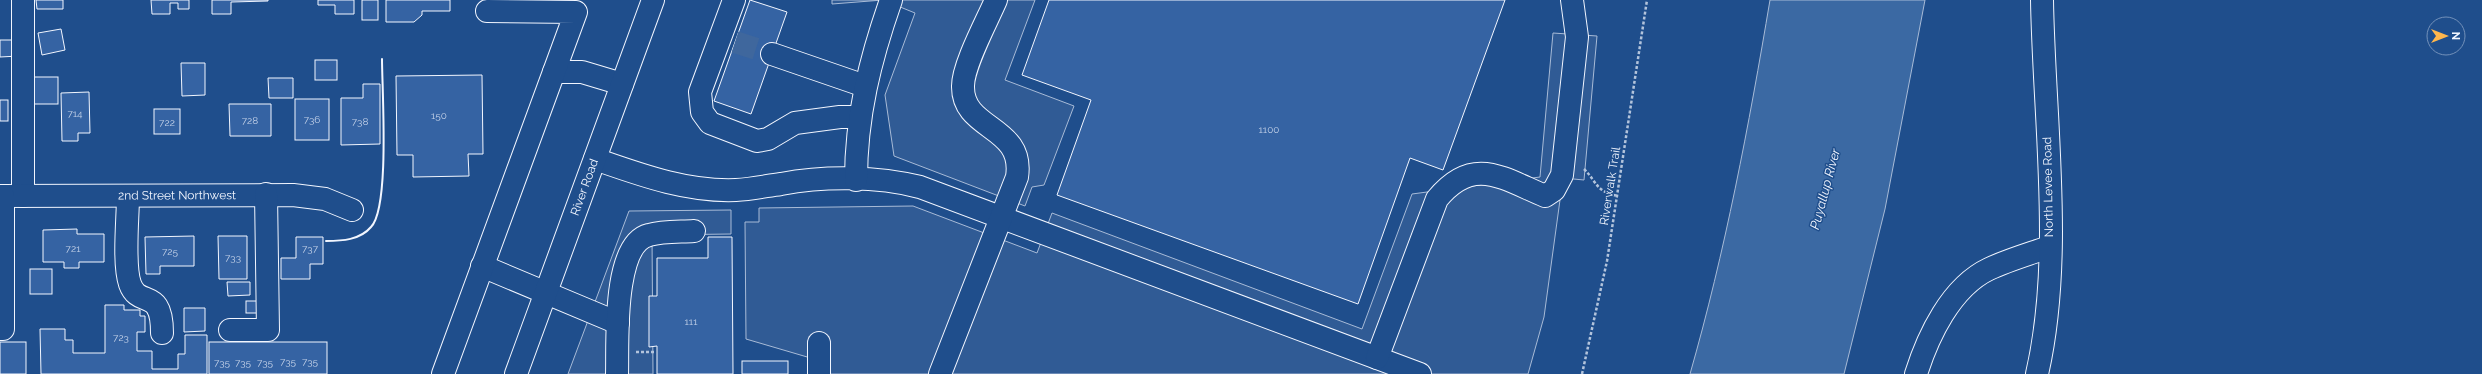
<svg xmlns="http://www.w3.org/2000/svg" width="2482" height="374" viewBox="0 0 2482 374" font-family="Raleway,sans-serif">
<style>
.parking{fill:#305b95;stroke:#a8bbd7}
.water{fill:#3b69a3;stroke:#a8bbd7}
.building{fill:#3563a3;stroke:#f2f6ff}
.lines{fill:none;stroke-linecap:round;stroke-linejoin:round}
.minor-tunnel{stroke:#3f679d;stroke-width:22;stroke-dasharray:22 11;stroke-linecap:butt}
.minor-casing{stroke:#f2f6ff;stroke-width:24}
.major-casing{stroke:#f2f6ff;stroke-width:24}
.path{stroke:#b3c4dc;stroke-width:2.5;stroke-dasharray:3 2;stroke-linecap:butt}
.minor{stroke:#1f4e8c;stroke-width:22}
.major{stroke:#1f4e8c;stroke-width:22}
.wall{stroke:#f2f6ff;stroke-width:2}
.labels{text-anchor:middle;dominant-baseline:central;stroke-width:3;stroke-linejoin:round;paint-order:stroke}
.number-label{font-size:10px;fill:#c3d1e8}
.street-label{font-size:12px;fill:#f2f6ff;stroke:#1f4e8c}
.water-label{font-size:13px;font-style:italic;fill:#f2f6ff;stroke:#1f4e8c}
</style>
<rect width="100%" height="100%" fill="#1f4e8c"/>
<!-- parking -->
<g class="parking">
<polygon points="832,0 1035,0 1005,80 1074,106 1044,185 1032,187 1025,206 894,156 885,95 915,13 883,0 832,4"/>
<polygon points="1553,33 1597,36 1584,180 1563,178 1544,317 1528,374 829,374 814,359 746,339 745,222 759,222 759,208 913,206 1037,253 1052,213 1362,329 1412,194 1540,177"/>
<polygon points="731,210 731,234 652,235 653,374 568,374 629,211"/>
</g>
<!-- water -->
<path class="water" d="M 1770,0 L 1925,0 L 1885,209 L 1844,374 L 1690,374 C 1725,252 1749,125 1770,0 Z"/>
<!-- building -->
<g class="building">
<polygon points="36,0 63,0 63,9 37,9"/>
<polygon points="151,0 189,0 189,9 178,9 178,3 170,3 170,14 152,14"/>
<polygon points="212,0 268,0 268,1 231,2 231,14 212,14"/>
<polygon points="318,0 354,0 354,14 335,14 335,5 318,5"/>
<rect x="362" y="0" width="16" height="20"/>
<polygon points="386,0 450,0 450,11 422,11 422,15 414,22 386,22"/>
<polygon points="750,0 787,12 751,114 714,101"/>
<polygon points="1049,0 1505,0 1443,170 1410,158 1358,304 1057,195 1091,100 1022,75"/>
<polygon points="61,29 65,50 42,55 38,33"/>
<polygon points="0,40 19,40 19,56 0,57"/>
<rect x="315" y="60" width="22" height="20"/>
<polygon points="181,63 205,63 205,95 182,96"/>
<polygon points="482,75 483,154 468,154 469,176 413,177 413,155 397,155 396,76"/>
<rect x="34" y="77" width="24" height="27"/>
<polygon points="268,78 293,78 293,98 269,98"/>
<polygon points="363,84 380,84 380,144 341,145 341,98 363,98"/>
<polygon points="89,92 90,133 78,133 78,141 62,141 61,93"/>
<rect x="295" y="99" width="34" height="41"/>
<rect x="0" y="100" width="8" height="21"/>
<polygon points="229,104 271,104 271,136 230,136"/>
<rect x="154" y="109" width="26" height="25"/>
<polygon points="77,229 77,234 104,234 104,262 79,262 79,268 64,268 64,262 43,262 43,230"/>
<polygon points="194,236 194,266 160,266 160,274 146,274 145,237"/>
<polygon points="218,236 247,236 247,279 219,279"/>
<polygon points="296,237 323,237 323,264 310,264 310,279 281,279 281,258 296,258"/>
<polygon points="708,237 732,237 733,374 657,374 657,346 649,347 649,296 657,296 657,258 708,258"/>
<rect x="30" y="269" width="22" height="25"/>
<polygon points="227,282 250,282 250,295 228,296"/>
<rect x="246" y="301" width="13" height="12"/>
<polygon points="105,305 124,305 124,310 140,310 140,316 145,316 145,332 137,332 137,351 152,351 152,369 178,369 178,354 185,354 185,335 207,335 207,374 41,374 40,329 65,329 65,340 73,340 73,353 105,353"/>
<polygon points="184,308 205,308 205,331 184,332"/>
<rect x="0" y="342" width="26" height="32"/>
<rect x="209" y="342" width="118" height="32"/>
<rect x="742" y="361" width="46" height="13"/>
</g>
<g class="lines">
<!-- minor-tunnel -->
<polyline class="minor-tunnel" points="735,42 772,54"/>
<!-- minor casing -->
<g class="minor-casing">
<g id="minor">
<polyline points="23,0 23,196"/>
<polyline points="734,0 700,92 702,112 710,123 757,141 768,139 795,123 840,117 859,117"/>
<polyline points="772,54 865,86"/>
<polyline points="554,72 582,72 622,84"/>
<path d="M 595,159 C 641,175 687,192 736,190 C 752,189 766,186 781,184 C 824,176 877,176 920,187 L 1420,374"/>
<path d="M 856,180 C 856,116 870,60 891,0"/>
<path id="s1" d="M 0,196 L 293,195 L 325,199 L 352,210"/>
<path d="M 128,196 C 128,218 123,264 130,284 C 139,309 162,286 162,333"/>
<polyline points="482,266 618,323"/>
<polyline points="0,329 3,329 3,196"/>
<polyline points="230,330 268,330 266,194"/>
<polyline points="819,343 819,374"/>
<path d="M 1377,358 L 1437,199 C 1473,155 1502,178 1545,196 L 1554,190 L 1562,175 L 1577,37 L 1572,0"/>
<polyline points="443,374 576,12 487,11"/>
<path d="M 617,374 C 618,345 612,244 649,235 C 663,231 680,232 694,231"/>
<path d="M 940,374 L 1017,177 C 1025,125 962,131 963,86 C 963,65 987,21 996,0"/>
<path d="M 1916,374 C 1928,336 1951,287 1989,269 C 2008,260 2029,254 2049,247"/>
<path d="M 2037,374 C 2064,256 2044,121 2042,0"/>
</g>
</g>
<!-- major casing -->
<g class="major-casing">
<g id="major">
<path id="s2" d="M 516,374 L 653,0"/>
</g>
</g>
<!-- path -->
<g class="path">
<path d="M 1584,169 C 1598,183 1595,191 1618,196"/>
<polyline points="636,352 654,352"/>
<polyline points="1582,374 1607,261 1647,0"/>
</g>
<!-- minor -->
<use href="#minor" class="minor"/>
<!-- major -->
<use href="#major" class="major"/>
<!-- wall -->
<path class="wall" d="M 326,241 C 342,241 360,240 371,227 C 390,208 382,90 382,59"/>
</g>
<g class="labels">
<!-- number labels -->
<g class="number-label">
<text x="75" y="113">714</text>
<text x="439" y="115">150</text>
<text x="312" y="119">736</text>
<text x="250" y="120">728</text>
<text x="360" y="121">738</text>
<text x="167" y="122">722</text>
<text x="1269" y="129">1100</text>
<text x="73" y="248">721</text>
<text x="310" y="248">737</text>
<text x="170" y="251">725</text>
<text x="233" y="257">733</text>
<text x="691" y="321">111</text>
<text x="121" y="337">723</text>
<text x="288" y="361">735</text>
<text x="310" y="361">735</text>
<text x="222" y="362">735</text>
<text x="243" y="362">735</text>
<text x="265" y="362">735</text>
</g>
<!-- street labels -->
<g class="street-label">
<text transform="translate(1610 186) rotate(-81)">Riverwalk Trail</text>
<text stroke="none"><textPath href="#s2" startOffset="199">River Road</textPath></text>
<text transform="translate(2048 187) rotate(-91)">North Levee Road</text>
<text stroke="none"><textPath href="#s1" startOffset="177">2nd Street Northwest</textPath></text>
</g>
<!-- water labels -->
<g class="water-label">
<text transform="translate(1825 189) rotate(-75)">Puyallup River</text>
</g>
</g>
<!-- north arrow -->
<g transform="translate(2446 36) rotate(90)"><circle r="19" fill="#1f4e8c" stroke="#7391ba"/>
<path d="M0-3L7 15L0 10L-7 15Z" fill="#ffb74d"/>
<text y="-6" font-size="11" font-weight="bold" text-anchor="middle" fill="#f2f6ff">N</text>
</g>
</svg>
